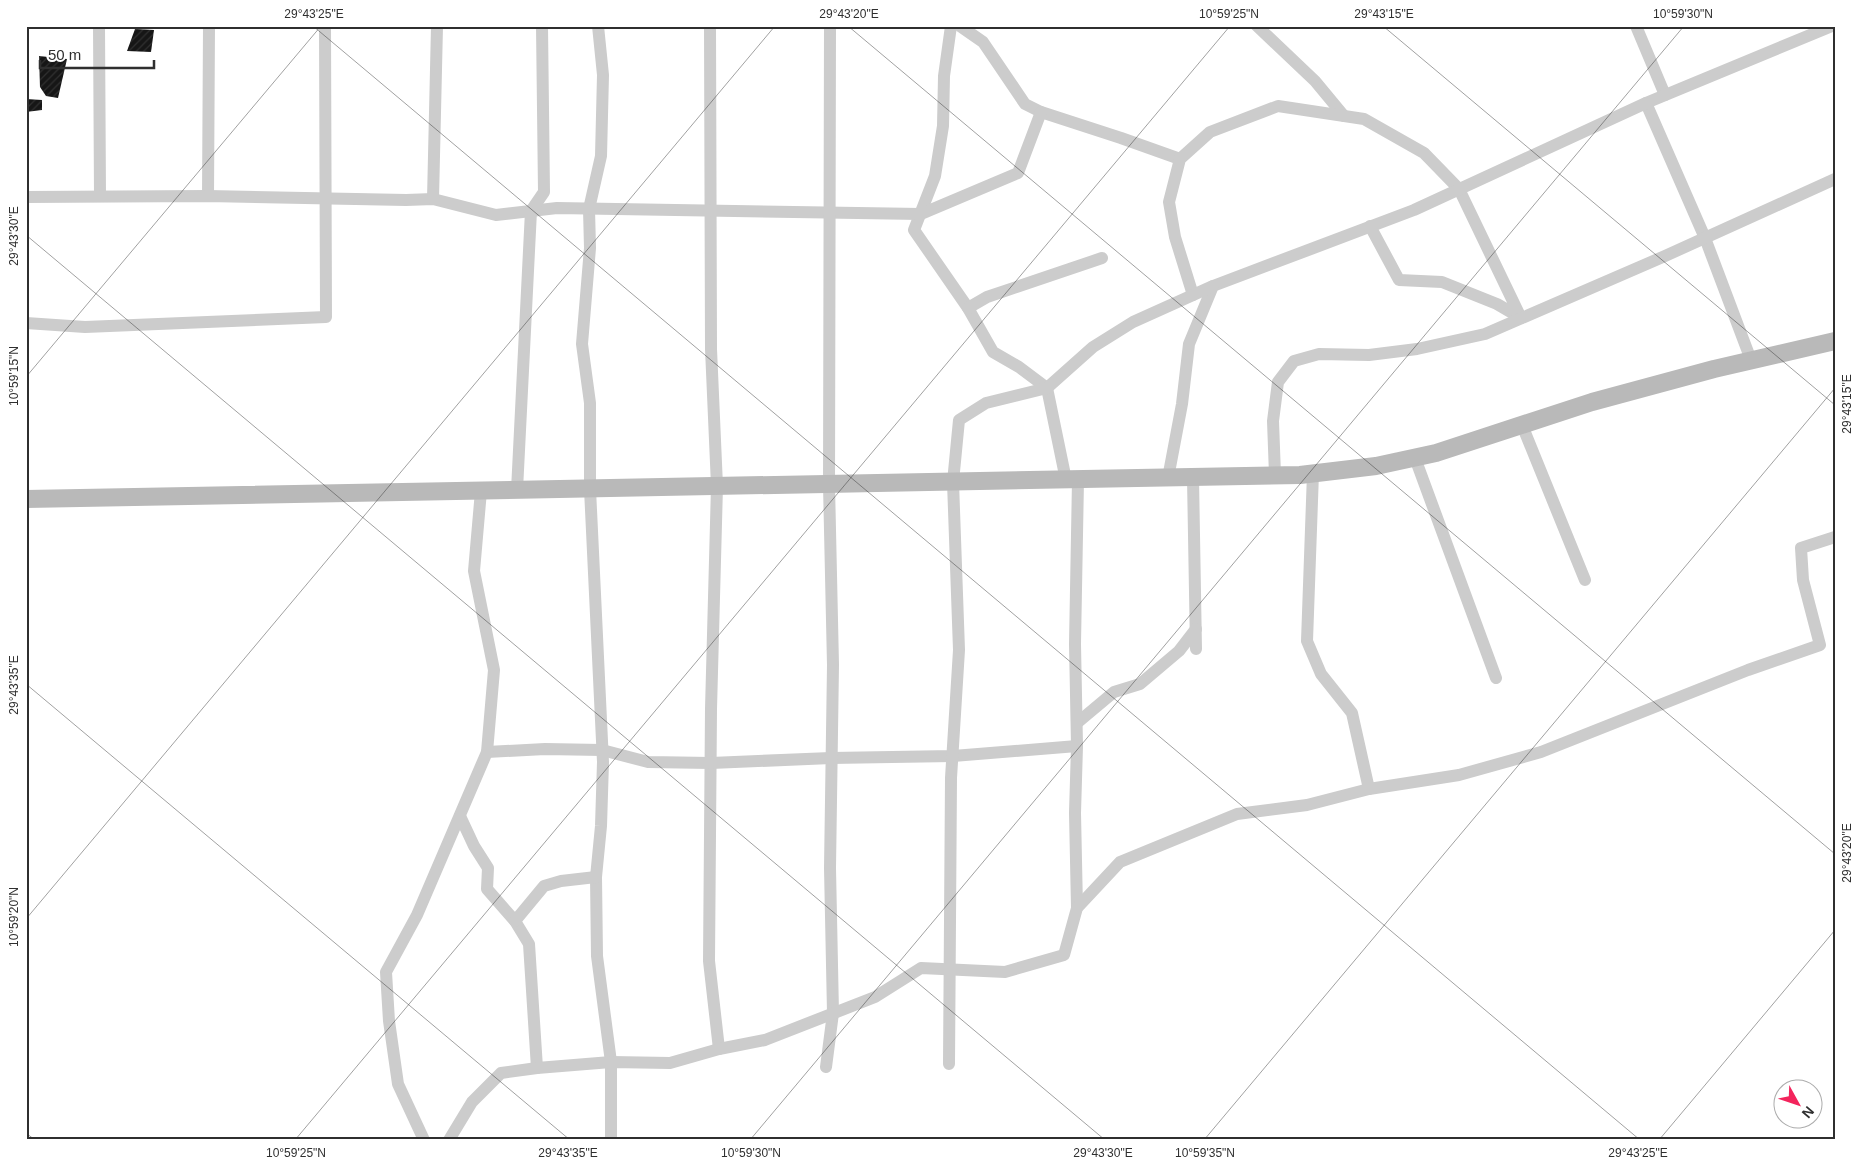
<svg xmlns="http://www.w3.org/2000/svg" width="1861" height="1166" viewBox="0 0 1861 1166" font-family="Helvetica,sans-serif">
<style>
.building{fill:url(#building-hatch)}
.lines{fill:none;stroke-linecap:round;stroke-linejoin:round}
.minor{stroke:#ccc;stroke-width:12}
.secondary{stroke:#b9b9b9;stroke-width:18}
.ticks{fill:none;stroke:#2f2f2f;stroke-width:1;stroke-opacity:0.45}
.neatline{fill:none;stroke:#2f2f2f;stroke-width:2}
.ticks-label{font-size:12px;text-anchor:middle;fill:#2f2f2f}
</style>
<defs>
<pattern id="building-hatch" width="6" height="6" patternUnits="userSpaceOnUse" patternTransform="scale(1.25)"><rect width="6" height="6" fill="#161616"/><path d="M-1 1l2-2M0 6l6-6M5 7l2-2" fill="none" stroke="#303030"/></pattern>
</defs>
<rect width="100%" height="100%" fill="#fff"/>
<!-- building -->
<g class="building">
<polygon points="135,29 154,30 151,52 127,51"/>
<polygon points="39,56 67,59 58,98 46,96 40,87"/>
<polygon points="26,99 42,100 42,110 26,112"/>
</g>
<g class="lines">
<!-- minor -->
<g class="minor">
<polyline points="99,26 100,196"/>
<polyline points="598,26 603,75 601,156 589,209 590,248 582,344 590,403 590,489 603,762 601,826 596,877 597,956 611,1062 611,1140"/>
<polyline points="710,26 711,349 717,486 711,709 709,961 719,1049"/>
<polyline points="951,26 944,76 943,126 935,176 914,230 968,308 993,352 1019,367 1047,388 1066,480"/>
<polyline points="960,26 983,42 1025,104 1041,112 1121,138 1180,159"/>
<polyline points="1257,26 1315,81 1344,116"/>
<polyline points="1636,26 1665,95"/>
<polyline points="1646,103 1705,238 1751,360"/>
<polyline points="208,196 209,26"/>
<polyline points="26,197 208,196 406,200 433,199 496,215 557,208 921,214 1018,173 1041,112"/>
<polyline points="433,199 437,26"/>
<polyline points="1193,295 1175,237 1169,202 1180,159 1210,132 1278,106 1364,119 1424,153 1459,189 1521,318 1497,304 1442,282 1399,280 1370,226"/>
<polyline points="968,308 987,297 1102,258"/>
<polyline points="26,323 85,327 326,317 325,26"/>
<polyline points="1522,425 1585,580"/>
<polyline points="1415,458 1496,678"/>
<polyline points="1313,473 1307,641 1321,674 1352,713 1369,789"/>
<polyline points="1275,475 1273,421 1278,382 1294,361 1319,354 1369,355 1417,349 1485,334 1665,256 1835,179"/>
<polyline points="1168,478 1182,404 1189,344 1213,286 1414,210 1646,103 1832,26"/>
<polyline points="1193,478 1196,649"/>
<polyline points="517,490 531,211 544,192 542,26"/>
<polyline points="1077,723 1114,692 1140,684 1179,651 1196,629"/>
<polyline points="487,752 545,749 602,750 648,762 711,763 831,758 953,756 1077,746"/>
<polyline points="460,816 474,846 488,868 487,889 515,921 529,944 537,1068"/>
<polyline points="1077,908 1075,813 1077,746 1075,644 1078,480"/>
<polyline points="515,921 544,886 561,881 596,877"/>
<polyline points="949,1064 951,778 959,650 953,482 959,420 986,403 1047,388 1093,347 1133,322 1213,286"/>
<polyline points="826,1067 833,1013 830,868 833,665 829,485 830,26"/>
<polyline points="424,1140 398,1084 389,1021 386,972 417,915 487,752 494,670 474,571 481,491"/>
<polyline points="449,1140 472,1102 501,1073 537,1068 611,1062 670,1063 719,1049 765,1040 875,997 921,968 1005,972 1064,955 1077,908 1120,862 1237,814 1307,805 1369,789 1459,775 1541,752 1748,670 1820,645 1803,580 1801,548 1835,537"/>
</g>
<!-- secondary -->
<polyline class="secondary" points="26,499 1300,475 1376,466 1436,453 1592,402 1714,369 1835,341"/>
</g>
<!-- ticks -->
<path class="ticks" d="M 313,26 L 1640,1140M 848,26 L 1835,854M 1383,26 L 1835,405M 26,235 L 1105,1140M 26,377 L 321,26M 26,684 L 570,1140M 26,919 L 775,26M 26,1133 L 35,1140M 295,1140 L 1230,26M 750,1140 L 1684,26M 1204,1140 L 1835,388M 1659,1140 L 1835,930"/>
<!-- border -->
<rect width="1861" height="1166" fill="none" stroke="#ffffff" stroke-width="55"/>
<!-- north arrow -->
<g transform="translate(1798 1104) rotate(130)"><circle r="24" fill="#ffffff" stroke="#acacac"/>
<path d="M0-4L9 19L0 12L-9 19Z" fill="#f3245c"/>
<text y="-8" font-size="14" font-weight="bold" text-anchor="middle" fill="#2f2f2f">N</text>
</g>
<!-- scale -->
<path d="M40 60v8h114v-8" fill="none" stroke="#2f2f2f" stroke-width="2.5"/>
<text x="48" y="60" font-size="15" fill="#2f2f2f" stroke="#ffffff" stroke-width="4" paint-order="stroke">50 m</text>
<rect x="28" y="28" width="1806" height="1110" class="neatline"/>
<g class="ticks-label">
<text x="314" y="18">29°43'25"E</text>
<text x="849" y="18">29°43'20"E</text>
<text x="1229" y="18">10°59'25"N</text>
<text x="1384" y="18">29°43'15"E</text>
<text x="1683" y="18">10°59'30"N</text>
<text transform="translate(14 236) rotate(-90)" y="4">29°43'30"E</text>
<text transform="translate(14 376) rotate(-90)" y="4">10°59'15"N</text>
<text transform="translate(1847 404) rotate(-90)" y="4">29°43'15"E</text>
<text transform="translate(14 685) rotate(-90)" y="4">29°43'35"E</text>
<text transform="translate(1847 853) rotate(-90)" y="4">29°43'20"E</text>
<text transform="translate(14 917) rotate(-90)" y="4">10°59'20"N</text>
<text x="296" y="1157">10°59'25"N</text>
<text x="568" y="1157">29°43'35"E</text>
<text x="751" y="1157">10°59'30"N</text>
<text x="1103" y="1157">29°43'30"E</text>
<text x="1205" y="1157">10°59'35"N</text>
<text x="1638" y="1157">29°43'25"E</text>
</g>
</svg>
